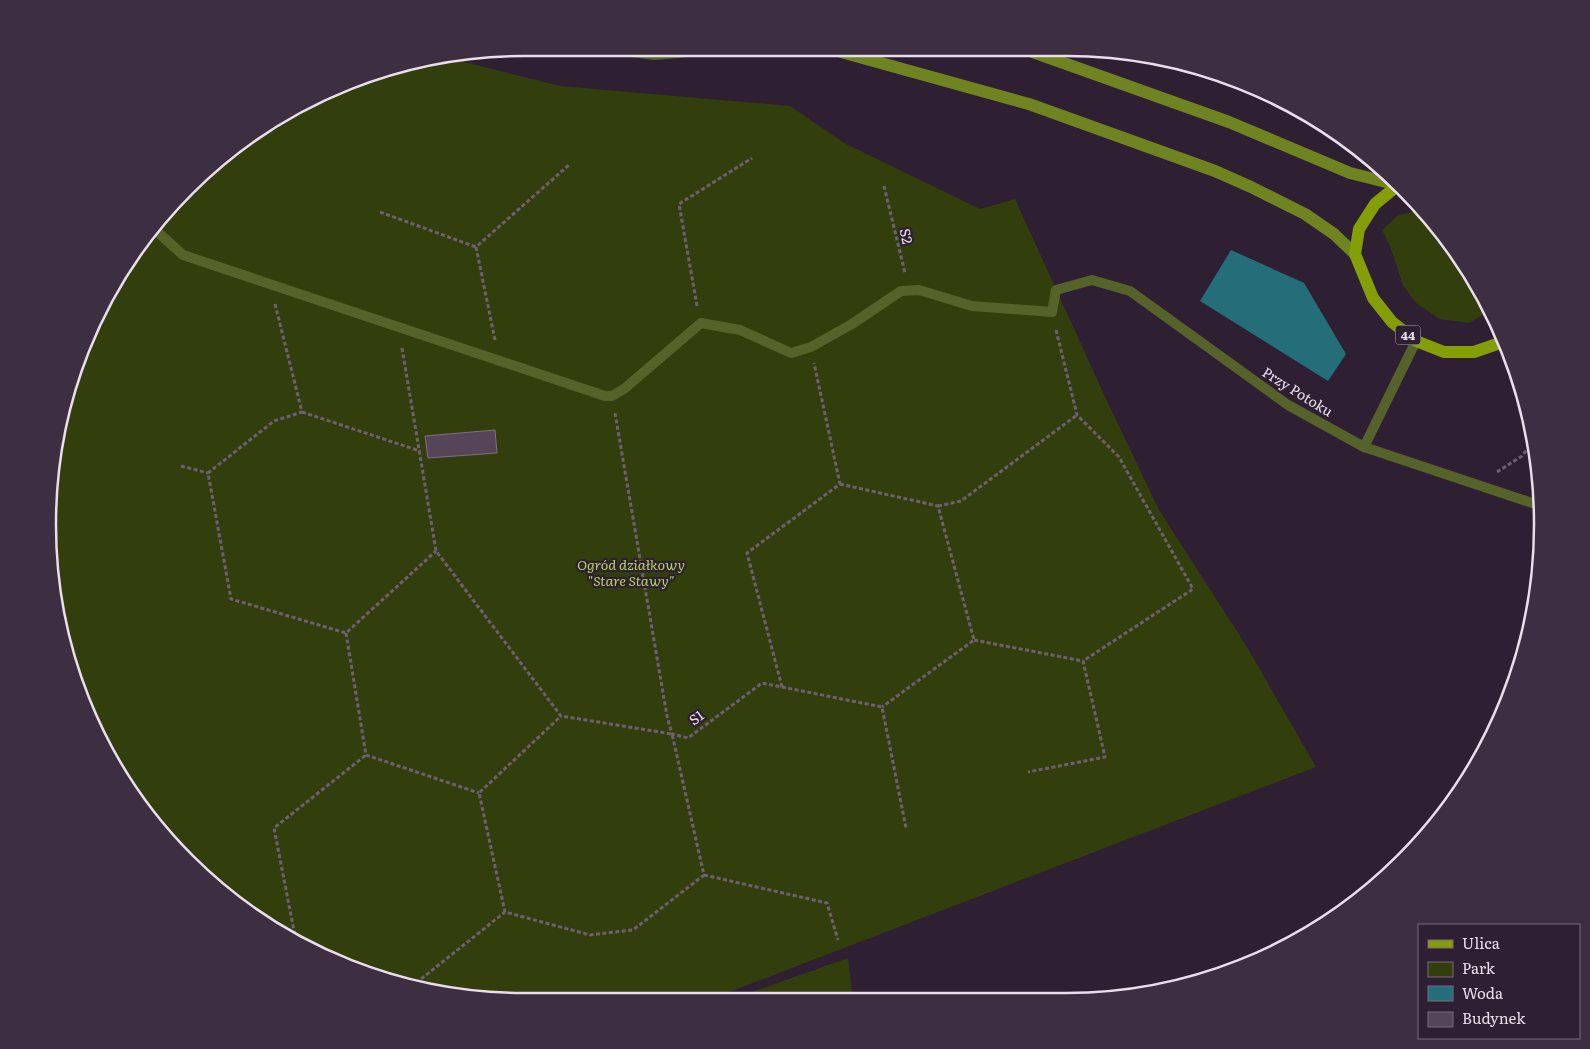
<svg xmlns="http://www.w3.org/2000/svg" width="1590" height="1049" viewBox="0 0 1590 1049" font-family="Literata,serif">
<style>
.green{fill:#333e0d}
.water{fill:#246e7a}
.building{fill:#564459;stroke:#826e85}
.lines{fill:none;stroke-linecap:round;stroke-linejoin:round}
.path{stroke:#6e6070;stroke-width:3;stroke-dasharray:4 2.5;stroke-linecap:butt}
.service{stroke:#55622a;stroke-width:10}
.secondary{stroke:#6f8421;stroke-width:12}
.primary{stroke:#849e08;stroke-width:12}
.labels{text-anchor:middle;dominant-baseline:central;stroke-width:4.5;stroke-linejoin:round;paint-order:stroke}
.shield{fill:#2f1f32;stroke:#b1a5b4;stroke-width:1}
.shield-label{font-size:12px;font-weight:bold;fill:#e9deeb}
.street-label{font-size:14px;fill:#e9deeb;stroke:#2f1f32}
.park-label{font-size:14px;font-style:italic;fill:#b2d258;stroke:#2f1f32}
.rim{fill:none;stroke:#e9deeb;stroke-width:2.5}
</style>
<rect width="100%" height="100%" fill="#2f1f32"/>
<!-- green -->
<g class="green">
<polygon points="453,59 560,86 790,106 844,143 980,209 1015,199 1106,399 1159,510 1247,647 1316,767 711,999 462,997 314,952 210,883 112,763 64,648 49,493 84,342 146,234 259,128 371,73"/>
<polygon points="1420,209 1444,234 1491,310 1469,323 1440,319 1416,303 1403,285 1390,246 1382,230 1397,216"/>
<polygon points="848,958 853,999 732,999"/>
</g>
<!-- water -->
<polygon class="water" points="1231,250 1304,283 1346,354 1328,381 1200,301"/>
<!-- building -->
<polygon class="building" points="495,430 497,453 428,458 425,436"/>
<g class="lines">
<!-- path -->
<g class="path">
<polyline points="884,186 905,273"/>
<polyline points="380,212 476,247"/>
<polyline points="275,304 302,412 274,421 208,473 231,599 346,633 436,551"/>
<polyline points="697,306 679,204 752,158"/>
<polyline points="1056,330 1077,415 1119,457 1193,589 1083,661"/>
<polyline points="495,340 476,247 570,164"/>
<polyline points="402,348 436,551 561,716 672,734 704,875 633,930 590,935 505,912 479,793 561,716"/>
<polyline points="302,412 420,451"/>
<polyline points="615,413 667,716 672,734 688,738 762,683 882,707 906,828"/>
<polyline points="181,466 208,473"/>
<polyline points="1497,472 1522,456 1533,442"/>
<polyline points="840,484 938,506 974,640 882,707"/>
<polyline points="938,506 961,501 1077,415"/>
<polyline points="346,633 366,755 479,793"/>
<polyline points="974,640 1083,661 1105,757 1028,772"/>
<polyline points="782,687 747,553 840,484 814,363"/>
<polyline points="704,875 827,903 838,940"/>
<polyline points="296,941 274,828 366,755"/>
<polyline points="416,983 505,912"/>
</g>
<!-- service -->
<g class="service">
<polyline points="600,48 655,55 721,49"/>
<polyline points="153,228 183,255 605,396 612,396 624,389 701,323 740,330 791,353 811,347 852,324 901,291 919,290 972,306 1052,312 1056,290 1092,280 1130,291 1288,405 1364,447 1541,506"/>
<polyline points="1364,447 1416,341"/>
</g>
<!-- secondary -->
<g class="secondary">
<polyline points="834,50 1029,104 1215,171 1251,187 1305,214 1334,234 1355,254"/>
<polyline points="1030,51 1229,122 1350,173 1398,185"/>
</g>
<!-- primary -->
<polyline class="primary" points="1398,185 1375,204 1359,229 1355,254 1373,298 1392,322 1416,341 1444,352 1474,352 1500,343 1503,340"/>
</g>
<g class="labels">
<!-- shield labels -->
<rect class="shield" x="1395.5" y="325.5" width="25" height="19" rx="4"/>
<g class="shield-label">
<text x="1408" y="335">44</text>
</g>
<!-- street labels -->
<g class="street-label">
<text transform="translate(907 236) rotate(77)">S2</text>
<text transform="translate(1298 391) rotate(32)">Przy Potoku</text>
<text transform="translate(696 717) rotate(-36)">S1</text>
</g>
<!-- park labels -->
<g class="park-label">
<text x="631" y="564">Ogród działkowy<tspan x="631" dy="16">"Stare Stawy"</tspan></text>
</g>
</g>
<!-- crop -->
<path d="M0 0H1590V1049H0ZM524 56H1066A468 468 0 0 1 1534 524V525A468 468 0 0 1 1066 993H524A468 468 0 0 1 56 525V524A468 468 0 0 1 524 56Z" fill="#3e2e41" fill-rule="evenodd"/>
<path class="rim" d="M524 56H1066A468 468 0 0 1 1534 524V525A468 468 0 0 1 1066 993H524A468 468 0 0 1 56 525V524A468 468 0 0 1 524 56Z"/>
<!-- legend -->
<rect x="1418" y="924" width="162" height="115" fill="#2f1f32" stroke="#796b7c"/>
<rect x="1428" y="940" width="25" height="8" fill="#849e08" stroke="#796b7c"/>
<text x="1462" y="949" font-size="15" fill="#e9deeb">Ulica</text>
<rect x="1428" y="962" width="25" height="15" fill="#333e0d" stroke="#796b7c"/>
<text x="1462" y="974" font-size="15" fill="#e9deeb">Park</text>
<rect x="1428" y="986" width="25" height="15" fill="#246e7a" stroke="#796b7c"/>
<text x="1462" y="999" font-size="15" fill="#e9deeb">Woda</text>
<rect x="1428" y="1012" width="25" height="15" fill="#564459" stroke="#796b7c"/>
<text x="1462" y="1024" font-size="15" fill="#e9deeb">Budynek</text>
</svg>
